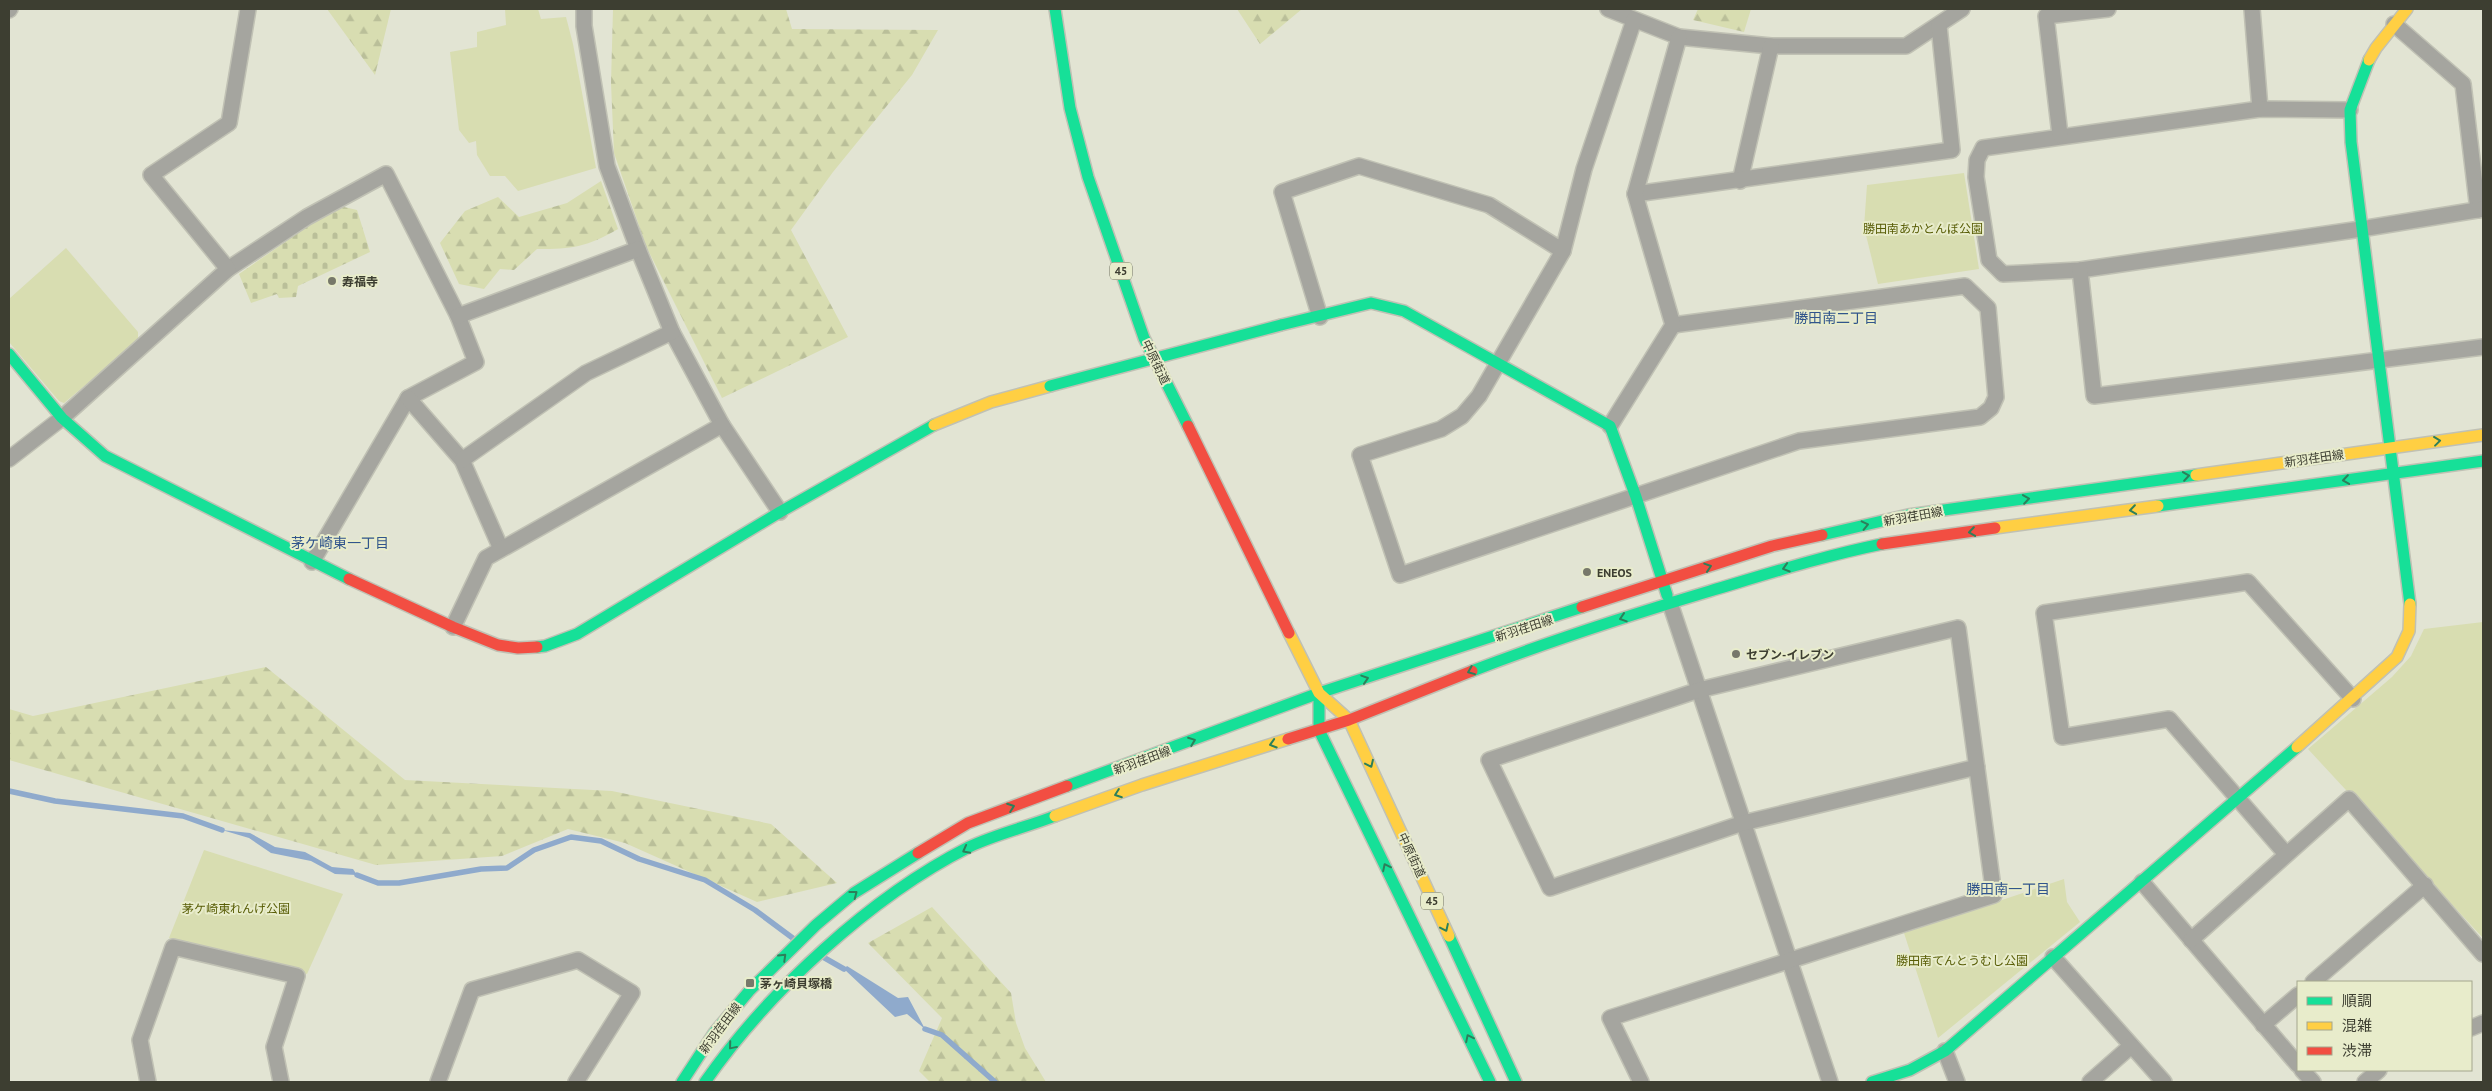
<svg xmlns="http://www.w3.org/2000/svg" width="2492" height="1091" viewBox="0 0 2492 1091" font-family="'PT Sans','Noto Sans JP',sans-serif">
<style>
.forest{fill:url(#forest-firs)}
.cemetery{fill:url(#cemetery-stones)}
.green{fill:#d8ddb1}
.water{fill:#8faacc}
.lines{fill:none;stroke-linecap:round;stroke-linejoin:round}
.stream{stroke:#8faacc;stroke-width:5.5}
.street-casing{stroke:#c0c1b4;stroke-width:18}
.fast-casing{stroke:#c0c1b4;stroke-width:14}
.slow-casing{stroke:#c0c1b4;stroke-width:14}
.jam-casing{stroke:#c0c1b4;stroke-width:14}
.street{stroke:#a5a59f;stroke-width:15}
.fast{stroke:#16e098;stroke-width:11}
.slow{stroke:#ffcf43;stroke-width:11}
.jam{stroke:#f24e42;stroke-width:11}
.fast-bridge-casing{stroke:#c0c1b4;stroke-width:14;stroke-linecap:butt}
.fast-bridge{stroke:#16e098;stroke-width:11}
.oneway{stroke:#2d7f5a}
.poi-dot{fill:#77786a;stroke:#e8eccb;stroke-width:2}
.labels{text-anchor:middle;dominant-baseline:central;stroke-width:4;stroke-linejoin:round;paint-order:stroke}
.shield{fill:#e8eccb;stroke:#70725f;stroke-width:1}
.shield-label{font-size:11px;font-weight:bold;fill:#3d3e31}
.park-label{font-size:12px;fill:#585d06;stroke:#e8eccb}
.poi-label{font-size:12px;font-weight:bold;fill:#3d3e31;stroke:#e8eccb;text-anchor:start}
.street-label{font-size:12px;fill:#3d3e31;stroke:#e8eccb}
.neighbourhood-label{font-size:14px;fill:#31558c;stroke:#e8eccb}
</style>
<defs>
<pattern id="forest-firs" width="22" height="20" patternUnits="userSpaceOnUse" patternTransform="scale(1.25)"><rect width="22" height="20" fill="#d8ddb1"/><path d="M5 1l3.5 6h-7zM16 11l3.5 6h-7z" fill="#babf99"/></pattern>
<pattern id="cemetery-stones" width="16" height="16" patternUnits="userSpaceOnUse" patternTransform="scale(1.25)"><rect width="16" height="16" fill="#d8ddb1"/><path d="M2 7V4a2 2 0 0 1 4 0v3zM10 15v-3a2 2 0 0 1 4 0v3z" fill="#babf99"/></pattern>
</defs>
<rect width="100%" height="100%" fill="#e2e4d3"/>
<!-- forest -->
<g class="forest">
<polygon points="327,9 391,9 375,75"/>
<polygon points="613,9 786,9 792,29 938,30 912,75 833,172 791,230 848,337 722,398 646,246 614,153 611,83"/>
<polygon points="1237,9 1302,9 1260,44"/>
<polygon points="1698,9 1751,9 1744,32 1693,20"/>
<path d="M 601,181 L 618,229 C 587,247 573,249 537,249 L 514,270 L 500,269 L 484,289 L 459,284 L 440,243 L 465,211 L 498,197 L 519,217 L 567,203 Z"/>
<polygon points="266,667 405,780 612,791 771,824 837,883 757,902 625,843 568,829 502,856 376,865 9,760 9,709 33,716"/>
<polygon points="932,907 1011,993 1016,1023 1025,1048 1046,1082 930,1082 919,1071 942,1018 868,943"/>
</g>
<!-- cemetery -->
<polygon class="cemetery" points="344,207 357,210 370,252 298,286 296,297 279,298 277,294 251,303 239,274 314,222"/>
<!-- green -->
<g class="green">
<polygon points="505,9 538,9 541,19 566,17 573,44 596,168 518,191 505,176 490,176 477,155 476,141 469,143 459,130 450,52 477,47 477,32 506,25"/>
<polygon points="1964,173 1979,269 1878,284 1864,227 1867,185"/>
<polygon points="66,248 138,332 138,341 64,403 59,401 9,342 9,299"/>
<polygon points="2483,622 2483,938 2308,749 2392,677 2411,656 2424,629"/>
<polygon points="204,850 343,894 307,974 169,938"/>
<polygon points="2064,879 2067,902 2080,922 1938,1038 1904,933"/>
</g>
<!-- water -->
<g class="water">
<polygon points="222,830 250,833 275,847 305,852 332,867 353,869 357,875 335,874 311,861 271,853 249,838"/>
<polygon points="847,966 898,998 908,997 925,1029 907,1014 895,1017 844,969"/>
</g>
<g class="lines">
<!-- stream -->
<g class="stream">
<polyline points="9,791 55,801 183,816 222,830"/>
<polyline points="357,875 378,883 399,883 481,869 507,868 534,850 571,837 601,841 639,859 705,880 755,910 794,939"/>
<polyline points="823,957 844,969"/>
<polyline points="925,1029 942,1035 995,1082"/>
</g>
<!-- street casing -->
<g class="street-casing">
<g id="street">
<polyline points="584,9 584,26 607,166 638,249 672,332 722,425 780,512"/>
<polyline points="1608,9 1679,37 1771,46 1906,46 1962,9"/>
<polyline points="2252,9 2260,109"/>
<polyline points="9,10 10,9"/>
<polyline points="2394,24 2463,84 2478,210"/>
<polyline points="2350,110 2260,109 1983,148 1977,160 1976,177 1989,260 2003,274 2080,270 2361,229 2483,209"/>
<polyline points="2060,135 2046,16 2108,9"/>
<polyline points="1740,181 1771,46"/>
<polyline points="1635,194 1952,150 1939,26"/>
<polyline points="1563,251 1479,396 1462,416 1441,429 1360,455 1400,575 1799,441 1980,417 1991,408 1996,397 1988,308 1965,286 1673,325"/>
<polyline points="228,269 307,217 386,174 458,316 476,362 408,398 312,562"/>
<polyline points="2080,270 2094,396 2483,347"/>
<polyline points="458,316 638,249"/>
<polyline points="1320,317 1282,192 1359,166 1489,205 1563,251 1584,169 1634,20"/>
<polyline points="408,398 462,460 501,549"/>
<polyline points="1610,426 1673,325 1635,194 1679,37"/>
<polyline points="9,459 62,418 228,269 151,175 229,123 248,9"/>
<polyline points="462,460 586,373 672,332"/>
<polyline points="1670,603 1830,1082"/>
<polyline points="453,627 486,558 722,425"/>
<polyline points="2286,854 2169,719 2062,737 2044,613 2248,582 2353,699"/>
<polyline points="2142,882 2298,1065"/>
<polyline points="2191,940 2349,799 2483,954"/>
<polyline points="2053,957 2164,1082"/>
<polyline points="2313,982 2425,885"/>
<polyline points="2263,1025 2298,995"/>
<polyline points="2471,1028 2483,1023"/>
<polyline points="1945,1051 1957,1082"/>
<polyline points="2302,1070 2313,1082"/>
<polyline points="148,1082 140,1040 173,947 297,976 274,1047 281,1082"/>
<polyline points="438,1082 472,990 578,960 632,993 576,1082"/>
<polyline points="1641,1082 1610,1018 1994,895 1958,628 1699,690 1489,760 1550,888 1743,823 1977,767"/>
<polyline points="2090,1082 2131,1046"/>
<polyline points="2365,1082 2379,1070"/>
</g>
</g>
<!-- fast casing -->
<g class="fast-casing">
<g id="fast">
<polyline points="1055,9 1070,108 1088,177 1144,338 1188,426"/>
<polyline points="2369,60 2350,110 2351,142 2410,604"/>
<polyline points="1281,325 1371,303 1404,311 1610,426 1636,497 1667,595"/>
<polyline points="9,354 62,418 105,456 349,579"/>
<polyline points="2158,506 2483,461"/>
<polyline points="1822,535 1908,515 2196,475"/>
<polyline points="537,647 545,646 577,634 780,512 934,425"/>
<path d="M 1472,671 C 1550,641 1630,615 1710,591 C 1767,574 1823,556 1882,544"/>
<polyline points="1319,693 1319,730 1490,1082"/>
<polyline points="1067,786 1319,693 1582,607"/>
<polyline points="1449,936 1516,1082"/>
<polyline points="682,1082 714,1033 750,990 816,925 854,893 918,853"/>
<path d="M 705,1082 C 768,992 870,897 969,847 C 996,834 1027,827 1055,816"/>
<polyline points="1872,1082 1910,1070 1945,1051 2297,747"/>
</g>
</g>
<!-- slow casing -->
<g class="slow-casing">
<g id="slow">
<polyline points="2369,60 2376,48 2407,9"/>
<polyline points="934,425 991,402 1050,386"/>
<polyline points="2196,475 2483,435"/>
<polyline points="1995,528 2158,506"/>
<polyline points="1289,633 1319,693 1349,720 1449,936"/>
<polyline points="2297,747 2397,657 2409,631 2410,604"/>
<polyline points="1055,816 1142,785 1288,739"/>
</g>
</g>
<!-- jam casing -->
<g class="jam-casing">
<g id="jam">
<polyline points="1188,426 1289,633"/>
<polyline points="1882,544 1995,528"/>
<polyline points="349,579 453,627 498,645 518,648 537,647"/>
<polyline points="1582,607 1772,546 1822,535"/>
<polyline points="1288,739 1349,720 1472,671"/>
<polyline points="918,853 968,823 1067,786"/>
</g>
</g>
<!-- street -->
<use href="#street" class="street"/>
<!-- fast -->
<use href="#fast" class="fast"/>
<!-- slow -->
<use href="#slow" class="slow"/>
<!-- jam -->
<use href="#jam" class="jam"/>
<!-- fast-bridge casing -->
<g class="fast-bridge-casing">
<polyline id="fast-bridge" points="1050,386 1281,325"/>
</g>
<!-- fast-bridge -->
<use href="#fast-bridge" class="fast-bridge"/>
</g>
<!-- one-way arrows -->
<defs><path id="oneway-chevron" d="M-2-3.5L2.5 0L-2 3.5" fill="none" stroke-width="1.6" stroke-linecap="round" stroke-linejoin="round" transform="scale(1.25)"/></defs>
<g class="oneway">
<use href="#oneway-chevron" transform="translate(2437 441) rotate(-7)"/>
<use href="#oneway-chevron" transform="translate(2186 476) rotate(-8)"/>
<use href="#oneway-chevron" transform="translate(2346 480) rotate(172)"/>
<use href="#oneway-chevron" transform="translate(2026 499) rotate(-8)"/>
<use href="#oneway-chevron" transform="translate(2133 510) rotate(172)"/>
<use href="#oneway-chevron" transform="translate(1865 525) rotate(-13)"/>
<use href="#oneway-chevron" transform="translate(1972 532) rotate(172)"/>
<use href="#oneway-chevron" transform="translate(1708 567) rotate(-18)"/>
<use href="#oneway-chevron" transform="translate(1786 568) rotate(163)"/>
<use href="#oneway-chevron" transform="translate(1623 618) rotate(162)"/>
<use href="#oneway-chevron" transform="translate(1471 671) rotate(158)"/>
<use href="#oneway-chevron" transform="translate(1365 679) rotate(-18)"/>
<use href="#oneway-chevron" transform="translate(1192 741) rotate(-21)"/>
<use href="#oneway-chevron" transform="translate(1273 744) rotate(163)"/>
<use href="#oneway-chevron" transform="translate(1370 764) rotate(65)"/>
<use href="#oneway-chevron" transform="translate(1118 794) rotate(160)"/>
<use href="#oneway-chevron" transform="translate(1011 807) rotate(-20)"/>
<use href="#oneway-chevron" transform="translate(966 850) rotate(152)"/>
<use href="#oneway-chevron" transform="translate(1386 867) rotate(-116)"/>
<use href="#oneway-chevron" transform="translate(854 894) rotate(-37)"/>
<use href="#oneway-chevron" transform="translate(1445 928) rotate(65)"/>
<use href="#oneway-chevron" transform="translate(783 957) rotate(-44)"/>
<use href="#oneway-chevron" transform="translate(1469 1038) rotate(-116)"/>
<use href="#oneway-chevron" transform="translate(732 1046) rotate(130)"/>
</g>
<!-- markers -->
<g class="poi-dot">
<circle cx="332" cy="281" r="5"/>
<circle cx="1587" cy="572" r="5"/>
<circle cx="1736" cy="654" r="5"/>
<rect x="745" y="978" width="10" height="10" rx="2.5"/>
</g>
<g class="labels">
<!-- shield labels -->
<g class="shield">
<rect x="1110" y="262.5" width="22" height="17" rx="4"/>
<rect x="1421" y="892.5" width="22" height="17" rx="4"/>
</g>
<g class="shield-label">
<text x="1121" y="271">45</text>
<text x="1432" y="901">45</text>
</g>
<!-- park labels -->
<g class="park-label">
<text x="1923" y="228">勝田南あかとんぼ公園</text>
<text x="236" y="908">茅ケ崎東れんげ公園</text>
<text x="1962" y="960">勝田南てんとうむし公園</text>
</g>
<!-- poi labels -->
<g class="poi-label">
<text x="342" y="281">寿福寺</text>
<text x="1597" y="572">ENEOS</text>
<text x="1746" y="654">セブン-イレブン</text>
<text x="760" y="983">茅ヶ崎貝塚橋</text>
</g>
<!-- street labels -->
<g class="street-label">
<text transform="translate(1156 362) rotate(64)">中原街道</text>
<text transform="translate(2314 458) rotate(-8)">新羽荏田線</text>
<text transform="translate(1913 516) rotate(-10)">新羽荏田線</text>
<text transform="translate(1524 628) rotate(-18)">新羽荏田線</text>
<text transform="translate(1142 760) rotate(-20)">新羽荏田線</text>
<text transform="translate(1412 855) rotate(65)">中原街道</text>
<text transform="translate(720 1028) rotate(-53)">新羽荏田線</text>
</g>
<!-- neighbourhood labels -->
<g class="neighbourhood-label">
<text x="1836" y="318">勝田南二丁目</text>
<text x="340" y="543">茅ケ崎東一丁目</text>
<text x="2008" y="889">勝田南一丁目</text>
</g>
</g>
<!-- border -->
<rect width="2492" height="1091" fill="none" stroke="#3d3e31" stroke-width="20"/>
<!-- legend -->
<rect x="2297" y="981" width="175" height="90" fill="#e8eccb" stroke="#a4a68d"/>
<rect x="2307" y="997" width="25" height="8" fill="#16e098" stroke="#a4a68d"/>
<text x="2342" y="1006" font-size="15" fill="#3d3e31">順調</text>
<rect x="2307" y="1022" width="25" height="8" fill="#ffcf43" stroke="#a4a68d"/>
<text x="2342" y="1031" font-size="15" fill="#3d3e31">混雑</text>
<rect x="2307" y="1047" width="25" height="8" fill="#f24e42" stroke="#a4a68d"/>
<text x="2342" y="1056" font-size="15" fill="#3d3e31">渋滞</text>
</svg>
